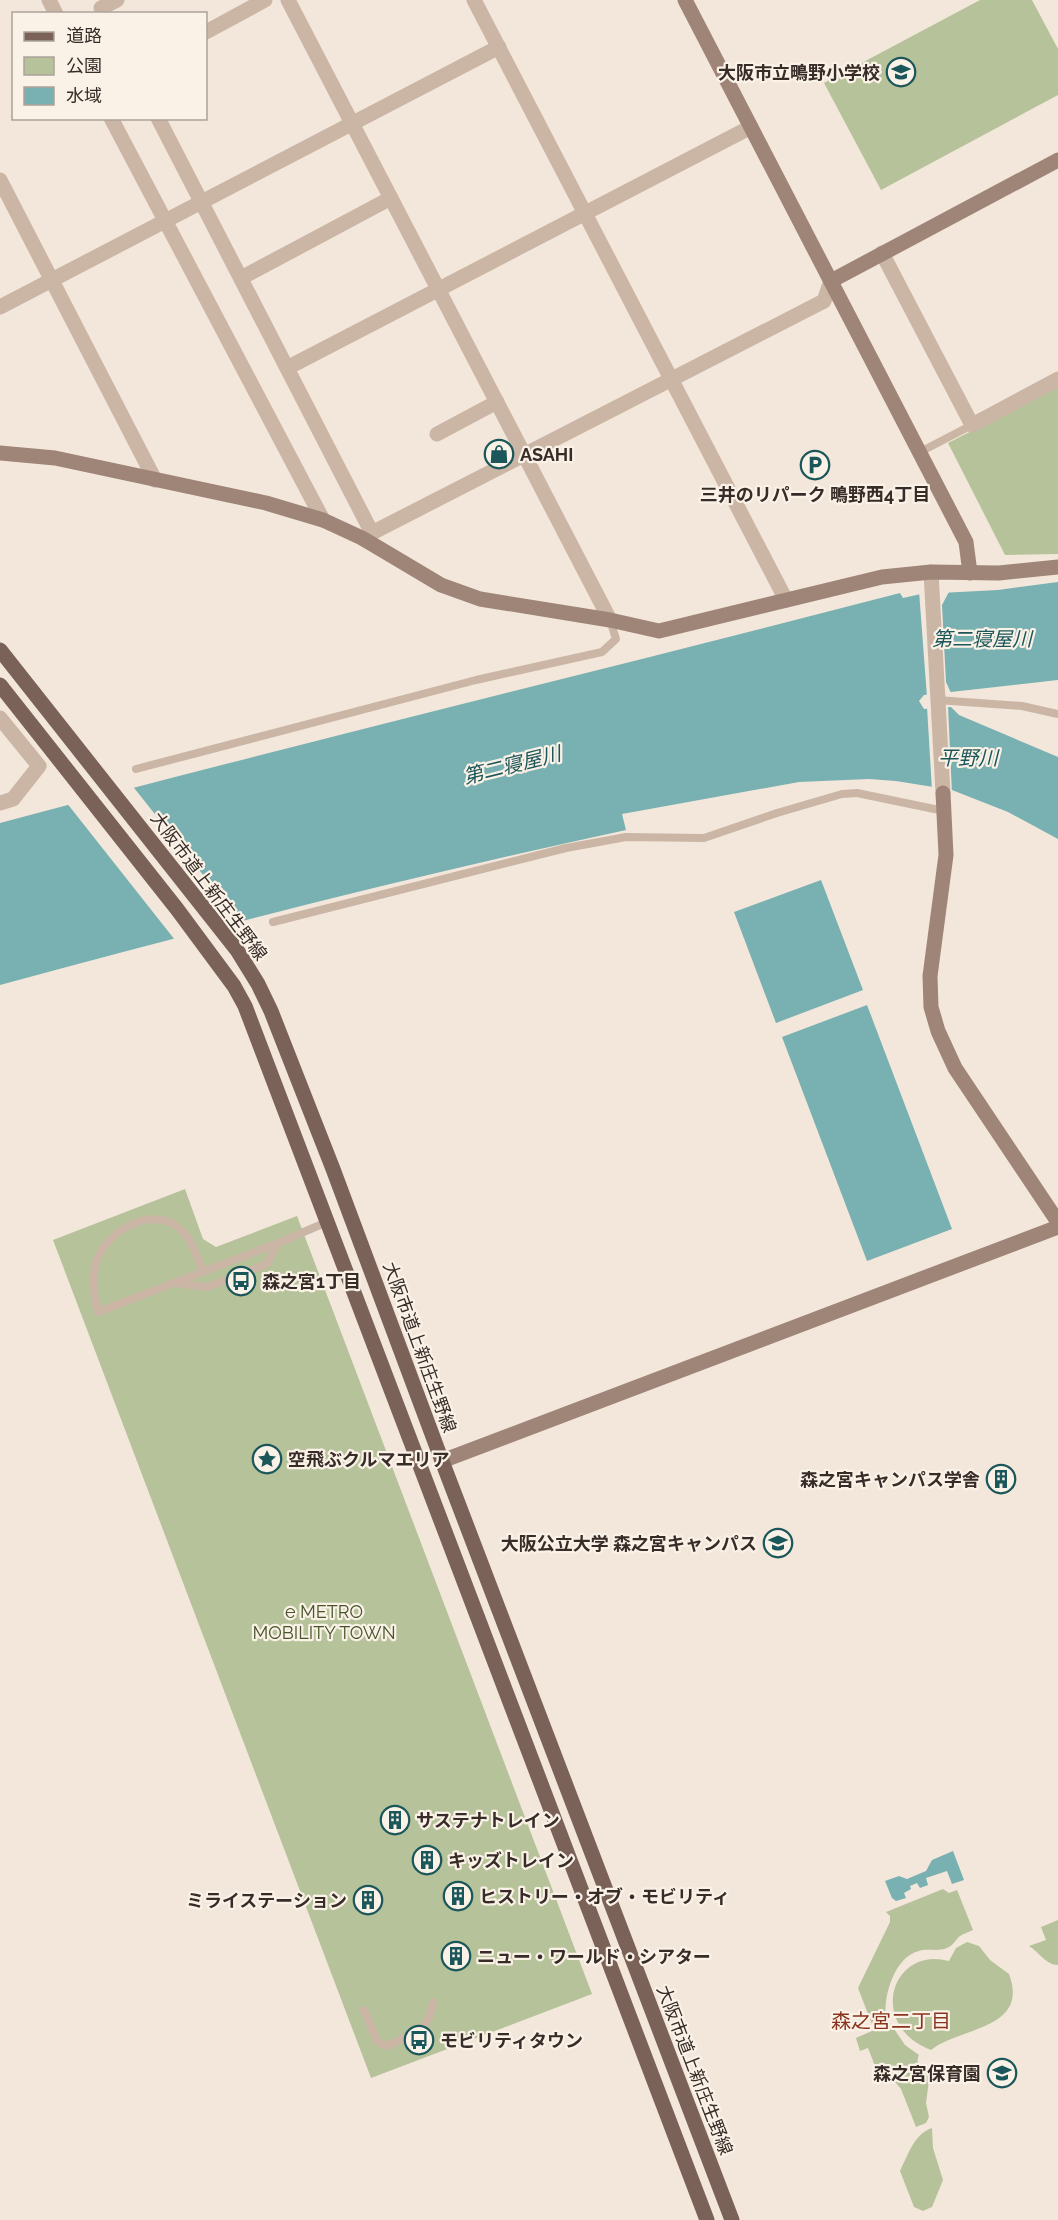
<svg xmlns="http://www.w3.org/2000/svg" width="1058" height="2220" viewBox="0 0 1058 2220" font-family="Raleway,'Noto Sans JP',sans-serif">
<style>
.green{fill:#b6c29a}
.water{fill:#79b0b1}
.pier{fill:#f3e7db}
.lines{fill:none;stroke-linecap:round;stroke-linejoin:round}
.lane{stroke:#cbb6a6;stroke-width:8}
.street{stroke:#cbb6a6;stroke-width:15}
.secondary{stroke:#9f8578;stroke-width:15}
.primary{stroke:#7a6258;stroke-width:15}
.labels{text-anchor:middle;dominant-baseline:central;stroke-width:4.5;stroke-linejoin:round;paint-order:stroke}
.poi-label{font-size:18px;font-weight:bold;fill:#372c27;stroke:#faf1e7;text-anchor:start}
.street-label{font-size:18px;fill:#372c27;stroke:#faf1e7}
.park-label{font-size:18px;fill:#47562a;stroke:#faf1e7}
.water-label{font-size:20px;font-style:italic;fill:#1b575a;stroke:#faf1e7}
.neighbourhood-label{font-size:20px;fill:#89351e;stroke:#faf1e7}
</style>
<rect width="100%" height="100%" fill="#f3e7db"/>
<!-- green -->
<g class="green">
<polygon points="980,0 1032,0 1058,49 1058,95 881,190 824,83"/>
<polygon points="1058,387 1058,554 1005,555 948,443"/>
<polygon points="185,1189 203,1239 216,1247 297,1216 592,1994 371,2078 53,1240"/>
<path d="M 943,1889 L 949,1893 L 957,1890 L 973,1930 C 969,1932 963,1934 960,1936 C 955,1940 954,1945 947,1948 C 938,1952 928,1948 919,1951 C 894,1957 883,1997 886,2018 L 872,2024 L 858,1988 L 890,1922 L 890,1916 L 886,1912 Z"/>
<path d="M 1058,1920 L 1058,1965 C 1046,1965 1039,1952 1029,1946 L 1046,1940 L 1041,1927 Z"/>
<path d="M 967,1942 L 979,1946 L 990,1960 L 1009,1974 C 1030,2030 959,2027 931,2050 C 866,2025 892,1945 949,1961 L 956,1948 Z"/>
<path d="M 890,2023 L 905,2045 L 919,2055 C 915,2065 920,2072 930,2072 L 926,2103 L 929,2117 L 926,2123 L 916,2127 L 901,2089 L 896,2083 L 892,2081 L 882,2084 L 868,2048 L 860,2051 L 856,2038 Z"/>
<path d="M 932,2128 L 933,2148 L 943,2180 L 932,2207 L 923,2211 L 914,2207 L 900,2171 C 908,2155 914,2134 932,2128 Z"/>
</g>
<!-- water -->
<g class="water">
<path d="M 1058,582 L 1058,680 L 924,695 L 919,701 L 924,709 L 951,707 L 959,715 L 1058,757 L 1058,839 L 1008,812 L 952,790 L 896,781 L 869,779 L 799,782 L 622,814 L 626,830 C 416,875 207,929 0,985 L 0,823 C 299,743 600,671 900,593 L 903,598 L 921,594 L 998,590 Z"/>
<polygon points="821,880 863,990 776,1023 734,912"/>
<polygon points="867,1005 952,1229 867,1261 782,1037"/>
<polygon points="953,1851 964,1880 952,1884 947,1871 926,1878 928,1885 920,1888 917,1883 910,1886 911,1889 904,1893 906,1898 896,1901 892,1898 885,1881 899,1876 907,1879 926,1871 932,1860"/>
</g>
<!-- pier -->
<g class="pier">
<polygon points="950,590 942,605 946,682 951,693 948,693 948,695 927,697 919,591"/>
<polygon points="948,706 952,794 932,790 927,707"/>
<polygon points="131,784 242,924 175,940 66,802"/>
</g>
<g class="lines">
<!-- lane -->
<g class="lane">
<polyline points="920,452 972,425"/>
<polyline points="937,700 1022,706 1058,714"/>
<polyline points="136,769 476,680 602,652 616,639 610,620"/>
<polyline points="273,922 566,848 626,837 704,838 777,813 842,794 857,793 944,811"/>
<path d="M 203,1272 C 198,1259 194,1245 185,1234 C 159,1203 112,1226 98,1257 C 91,1275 93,1294 98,1312 L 278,1243 L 327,1222"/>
<polyline points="176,1283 207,1287 267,1264 278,1243"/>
<path d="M 364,2010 L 377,2041 L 386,2046 C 410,2035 430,2032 433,2002"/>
</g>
<!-- street -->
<g class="street">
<polyline points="49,0 56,14"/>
<polyline points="288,0 610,620"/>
<polyline points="474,0 786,600"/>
<polyline points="101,8 117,0"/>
<polyline points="206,32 265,0"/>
<polyline points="111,118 323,520"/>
<polyline points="158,118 372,533"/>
<polyline points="0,180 155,480"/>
<polyline points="882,253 972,425 1058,379"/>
<polyline points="241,278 391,198"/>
<polyline points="0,307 499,47"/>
<polyline points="287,368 751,127"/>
<polyline points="437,434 497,402"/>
<polyline points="362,538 824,301 831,281"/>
<polyline points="931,572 943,793"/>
<polyline points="0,718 39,766 13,799 0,803"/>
</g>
<!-- secondary -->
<g class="secondary">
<polyline points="685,0 966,542 970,573"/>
<polyline points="831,281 1058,160"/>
<polyline points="0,453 55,458 266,503 323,520 362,538 441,585 480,599 610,620 659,631 882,577 931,572 999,573 1058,567"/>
<polyline points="943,793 946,855 930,976 931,1007 938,1031 955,1068 1058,1222"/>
<polyline points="442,1461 1058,1227"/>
</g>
<!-- primary -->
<g class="primary">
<polyline points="0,650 237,950 258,984 271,1011 333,1169 442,1461 732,2220"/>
<polyline points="0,685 177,909 234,986 245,1006 707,2220"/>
</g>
</g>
<!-- icons -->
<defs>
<g id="school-ring" transform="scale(1.5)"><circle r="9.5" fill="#faf1e7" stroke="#1b575a" stroke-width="1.5"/><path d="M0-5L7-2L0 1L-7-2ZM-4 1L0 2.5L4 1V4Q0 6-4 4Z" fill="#1b575a"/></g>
<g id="shop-ring" transform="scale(1.5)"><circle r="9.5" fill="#faf1e7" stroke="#1b575a" stroke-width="1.5"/><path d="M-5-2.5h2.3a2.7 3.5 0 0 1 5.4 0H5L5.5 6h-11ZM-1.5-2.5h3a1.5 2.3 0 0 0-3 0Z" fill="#1b575a"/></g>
<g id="parking-ring" transform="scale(1.5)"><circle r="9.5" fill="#faf1e7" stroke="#1b575a" stroke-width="1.5"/><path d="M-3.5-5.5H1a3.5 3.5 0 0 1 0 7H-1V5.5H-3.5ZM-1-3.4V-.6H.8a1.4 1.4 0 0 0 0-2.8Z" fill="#1b575a"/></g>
<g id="bus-ring" transform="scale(1.5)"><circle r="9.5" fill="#faf1e7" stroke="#1b575a" stroke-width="1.5"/><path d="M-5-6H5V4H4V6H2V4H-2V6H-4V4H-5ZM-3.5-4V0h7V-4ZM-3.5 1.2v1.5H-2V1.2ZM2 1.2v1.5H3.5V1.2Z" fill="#1b575a"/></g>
<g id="sight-ring" transform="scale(1.5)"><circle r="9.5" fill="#faf1e7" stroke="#1b575a" stroke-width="1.5"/><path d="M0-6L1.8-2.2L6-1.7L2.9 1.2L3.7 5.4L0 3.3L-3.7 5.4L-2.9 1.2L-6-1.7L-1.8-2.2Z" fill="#1b575a"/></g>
<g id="building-ring" transform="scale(1.5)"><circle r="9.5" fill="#faf1e7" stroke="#1b575a" stroke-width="1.5"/><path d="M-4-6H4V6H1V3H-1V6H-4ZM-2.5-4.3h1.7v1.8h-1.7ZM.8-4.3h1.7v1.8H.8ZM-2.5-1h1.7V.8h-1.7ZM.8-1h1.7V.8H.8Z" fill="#1b575a"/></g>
<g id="university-ring" transform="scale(1.5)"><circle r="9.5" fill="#faf1e7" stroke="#1b575a" stroke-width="1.5"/><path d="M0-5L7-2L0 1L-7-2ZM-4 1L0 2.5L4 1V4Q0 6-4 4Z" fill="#1b575a"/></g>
</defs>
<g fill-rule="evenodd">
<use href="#school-ring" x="901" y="72"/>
<use href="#shop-ring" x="499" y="454"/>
<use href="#parking-ring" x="815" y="465"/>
<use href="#bus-ring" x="241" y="1281"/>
<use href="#sight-ring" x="267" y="1459"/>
<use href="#building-ring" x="1001" y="1479"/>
<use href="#university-ring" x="778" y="1543"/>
<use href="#building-ring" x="395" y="1820"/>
<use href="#building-ring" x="427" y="1860"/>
<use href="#building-ring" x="458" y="1896"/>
<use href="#building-ring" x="368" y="1900"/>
<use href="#building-ring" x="456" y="1956"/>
<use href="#bus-ring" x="419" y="2040"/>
<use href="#school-ring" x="1002" y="2073"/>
</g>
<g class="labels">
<!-- poi labels -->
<g class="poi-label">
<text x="880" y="72" text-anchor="end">大阪市立鴫野小学校</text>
<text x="520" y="454">ASAHI</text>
<text x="815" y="494" text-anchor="middle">三井のリパーク 鴫野西4丁目</text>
<text x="262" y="1281">森之宮1丁目</text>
<text x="288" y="1459">空飛ぶクルマエリア</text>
<text x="980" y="1479" text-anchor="end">森之宮キャンパス学舎</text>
<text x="757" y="1543" text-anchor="end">大阪公立大学 森之宮キャンパス</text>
<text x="416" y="1820">サステナトレイン</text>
<text x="448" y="1860">キッズトレイン</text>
<text x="479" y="1896">ヒストリー・オブ・モビリティ</text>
<text x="347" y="1900" text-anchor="end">ミライステーション</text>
<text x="477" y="1956">ニュー・ワールド・シアター</text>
<text x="440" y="2040">モビリティタウン</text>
<text x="981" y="2073" text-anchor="end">森之宮保育園</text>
</g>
<!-- street labels -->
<g class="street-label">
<text transform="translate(209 886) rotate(53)">大阪市道上新庄生野線</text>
<text transform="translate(420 1347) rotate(70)">大阪市道上新庄生野線</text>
<text transform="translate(695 2070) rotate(69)">大阪市道上新庄生野線</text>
</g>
<!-- park labels -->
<g class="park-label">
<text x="324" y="1611">e METRO<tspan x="324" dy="21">MOBILITY TOWN</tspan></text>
</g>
<!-- water labels -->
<g class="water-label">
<text x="982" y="639">第二寝屋川</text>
<text x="968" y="758">平野川</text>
<text transform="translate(512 765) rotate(-14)">第二寝屋川</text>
</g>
<!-- neighbourhood labels -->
<g class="neighbourhood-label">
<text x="891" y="2021">森之宮二丁目</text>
</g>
</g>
<!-- legend -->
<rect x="12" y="12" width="195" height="108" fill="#faf1e7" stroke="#aca29a" stroke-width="1.5"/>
<rect x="24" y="32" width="30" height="9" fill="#7a6258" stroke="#aca29a" stroke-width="1.5"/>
<text x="66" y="42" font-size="18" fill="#372c27">道路</text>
<rect x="24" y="57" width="30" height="18" fill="#b6c29a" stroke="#aca29a" stroke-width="1.5"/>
<text x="66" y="72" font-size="18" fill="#372c27">公園</text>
<rect x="24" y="87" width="30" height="18" fill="#79b0b1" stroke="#aca29a" stroke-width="1.5"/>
<text x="66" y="102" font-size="18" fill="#372c27">水域</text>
</svg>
